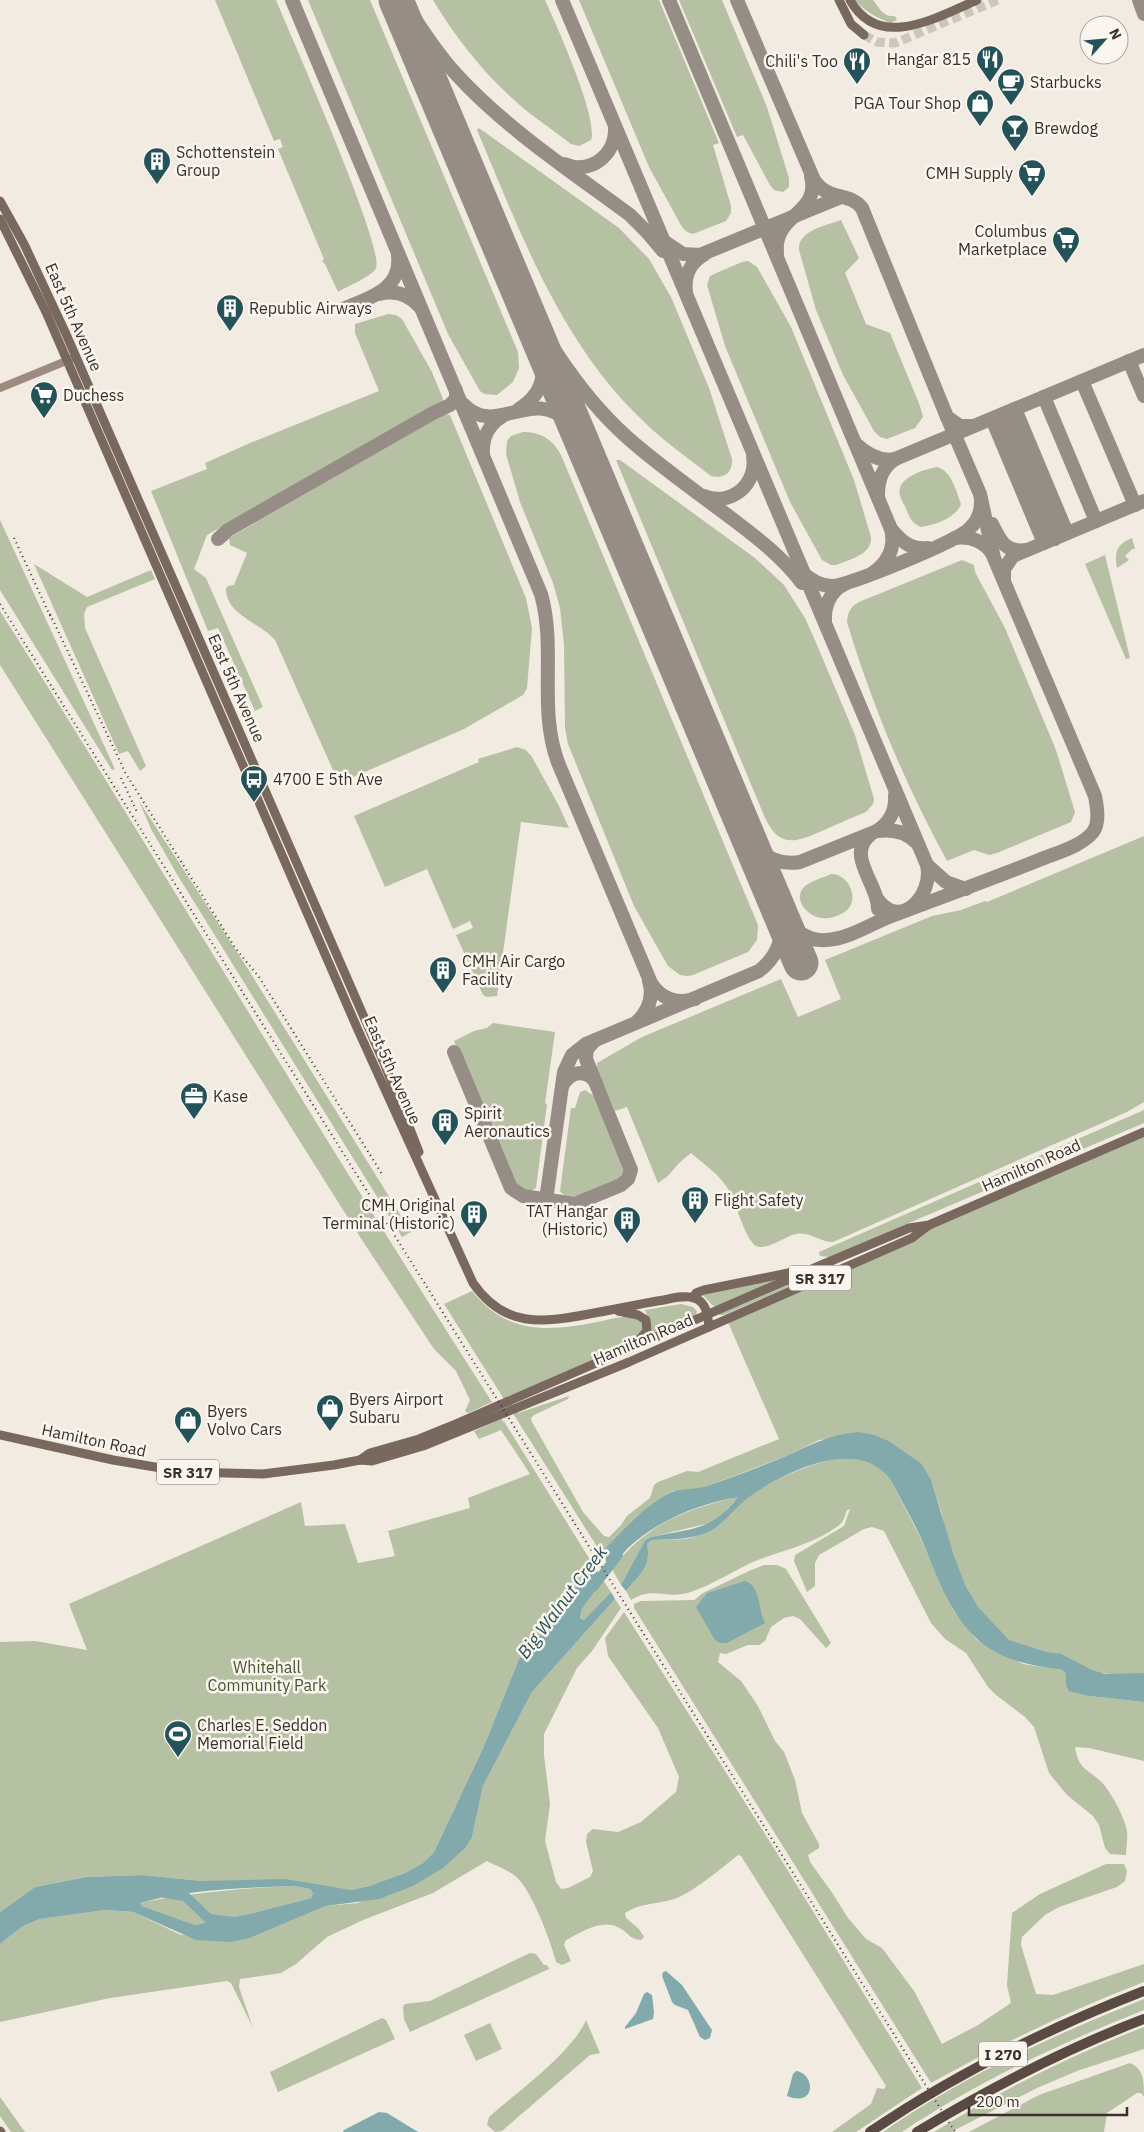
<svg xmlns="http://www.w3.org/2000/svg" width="1144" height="2132" viewBox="0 0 1144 2132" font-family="'IBM Plex Sans',sans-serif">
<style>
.green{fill:#b5c1a2}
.water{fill:#82aaad;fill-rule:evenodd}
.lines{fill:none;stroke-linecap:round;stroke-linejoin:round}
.river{stroke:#82aaad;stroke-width:10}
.taxiway{stroke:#968e86;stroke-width:14}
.runway{stroke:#968e86;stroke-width:35}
.primary-tunnel{stroke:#cdc6bd;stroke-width:9;stroke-dasharray:9 4.5;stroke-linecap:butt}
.secondary{stroke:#9d8b7f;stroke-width:8}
.primary{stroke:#79685e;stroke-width:9}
.motorway{stroke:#594b43;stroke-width:10}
.rail{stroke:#39302b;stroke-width:2;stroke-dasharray:1 4;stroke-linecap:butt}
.labels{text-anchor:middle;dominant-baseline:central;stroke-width:5;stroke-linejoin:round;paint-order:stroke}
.shield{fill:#faf5ee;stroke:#736b66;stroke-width:1}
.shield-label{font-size:15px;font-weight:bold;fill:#39302b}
.poi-label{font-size:16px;fill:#39302b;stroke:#faf5ee;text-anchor:start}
.street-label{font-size:16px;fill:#39302b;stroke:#faf5ee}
.park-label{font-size:16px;fill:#475531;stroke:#faf5ee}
.water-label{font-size:18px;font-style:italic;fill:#235258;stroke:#faf5ee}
</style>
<rect width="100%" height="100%" fill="#f2ebe1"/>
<!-- green -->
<g class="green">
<path d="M 215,0 L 276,0 C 290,34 385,248 376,268 C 373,276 346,287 338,292 L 325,264 L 322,261 L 324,259 L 278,149 L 283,147 L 280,139 L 274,141 Z"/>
<polygon points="308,0 370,0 518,352 519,368 513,382 497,395 484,394 480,391 448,334"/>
<path d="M 433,0 L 545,0 C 556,24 599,119 591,140 L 579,146 L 571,144 C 557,133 542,123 528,112 C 490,81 458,42 433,0 Z"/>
<polygon points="579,0 659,0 719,143 713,145 731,206 731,213 726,221 693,234 687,232 682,227 649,167"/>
<polygon points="679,0 722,0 767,107 789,178 789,187 783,192 774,190 770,185 743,135 737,137"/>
<path d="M 855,0 L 873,0 C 879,8 884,18 895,16 L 897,20 L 890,23 C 876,17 865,12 855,0 Z"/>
<path d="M 479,128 L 619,228 L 649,259 L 671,297 L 709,388 L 732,459 C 733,473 724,479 711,476 C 685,456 658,437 635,413 C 558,336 519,229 477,130 Z"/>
<path d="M 841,220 L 859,258 L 845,273 L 866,324 L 890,333 L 920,406 L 923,417 L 915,428 L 887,439 L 880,437 L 874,431 L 843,375 L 816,310 L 799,250 C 797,231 827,225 841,220 Z"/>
<path d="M 748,261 L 757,267 L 791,327 L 854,480 L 871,537 C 872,555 850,559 836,565 L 831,565 L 822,560 L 790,502 L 725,346 L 707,285 L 710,276 L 714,274 L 742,262 Z"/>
<polygon points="388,314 396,315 402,319 432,372 443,399 442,402 207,535 194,569 206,578 263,707 255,711 218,628 208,631 151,491 207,469 205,463 250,443 379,391 355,333 355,324"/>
<path d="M 444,414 L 450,415 L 526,598 L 532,628 L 527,688 L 523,695 L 464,729 L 344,781 L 337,779 L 275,640 C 261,623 226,615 226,589 L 228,586 L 234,585 L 247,553 L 230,545 L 229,538 Z"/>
<path d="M 523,432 C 540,432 553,439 561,455 L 758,925 L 757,940 L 748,952 L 693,975 L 687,976 L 680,975 L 668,966 L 634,906 L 568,744 L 565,728 L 564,644 L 560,608 L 553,583 L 520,502 L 506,454 L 507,441 L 511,436 Z"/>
<path d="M 616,460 L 620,460 L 755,558 L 784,585 L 805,618 L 814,638 L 855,735 L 874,799 L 873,804 L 866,812 C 851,818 837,824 822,831 C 796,842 780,849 765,818 Z"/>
<path d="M 937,467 C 952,471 956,491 961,504 C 956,518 935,525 921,527 C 911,523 909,516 905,506 C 902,501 898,494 900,488 C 903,476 926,469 937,467 Z"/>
<polygon points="0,520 115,769 112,770 0,590"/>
<path d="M 1132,538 L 1135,549 L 1132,549 L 1125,556 L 1129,560 L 1117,568 C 1114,552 1117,544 1132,538 Z"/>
<polygon points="1105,555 1130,658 1126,659 1085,564"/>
<path d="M 962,560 L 974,565 L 975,572 L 1005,628 L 1056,750 L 1075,812 L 1071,822 L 997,853 L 989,855 L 974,850 L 947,861 C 905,784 872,705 847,622 C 848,612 850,607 859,602 Z"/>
<polygon points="34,564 87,597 151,570 155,579 87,607 84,614 85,628 146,766 140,771 128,751 119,754"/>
<path d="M 0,611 C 166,873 324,1141 492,1402 L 468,1413 L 465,1411 L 470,1400 L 456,1371 L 434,1349 L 362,1240 L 0,665 Z"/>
<polygon points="517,747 526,750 532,757 559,806 569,828 521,822 497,996 487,997 483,995 456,935 473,928 470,921 453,929 427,869 385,887 354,816 479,762 478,759"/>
<polygon points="139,801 248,969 411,1232 402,1237 178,876 151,829"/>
<path d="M 1144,836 L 1144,1102 L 1127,1112 L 833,1242 C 820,1242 809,1231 796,1234 C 785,1236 767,1251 756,1246 C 746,1240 736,1205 731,1194 C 721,1175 706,1166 691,1153 L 679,1163 L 668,1176 L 658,1183 L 627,1107 L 615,1111 L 597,1068 L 597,1063 L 642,1037 L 781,979 L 798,1017 L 841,999 L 825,960 L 932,916 L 961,910 L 985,901 L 987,902 Z"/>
<path d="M 831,874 C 850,873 863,905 841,914 C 835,917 829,919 822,918 C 809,917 793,901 803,888 C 809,881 823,878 831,874 Z"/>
<polygon points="493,1023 555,1032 545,1103 547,1104 536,1188 529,1192 518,1189 514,1184 454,1041 474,1031 487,1028"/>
<path d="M 585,1090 L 594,1096 L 625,1167 L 626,1173 L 622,1178 C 608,1184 570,1207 560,1191 L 571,1108 L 575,1108 L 580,1092 Z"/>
<polygon points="1144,1110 1144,1123 829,1257 820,1256 819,1252"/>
<path d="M 1144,1132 L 1144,1676 L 1081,1672 L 1047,1655 L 1008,1641 L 973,1607 L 951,1567 L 942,1514 L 931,1479 L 921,1463 L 889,1441 L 875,1435 L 819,1440 L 786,1456 L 705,1487 L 691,1490 L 673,1491 L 636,1517 L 601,1553 L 444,1304 L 472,1291 C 506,1334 547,1332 597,1322 C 614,1319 625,1313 641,1321 L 644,1328 L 636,1339 L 558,1376 L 507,1397 L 518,1413 L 569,1396 L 568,1399 L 534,1415 L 531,1418 L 532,1422 L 583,1512 L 604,1536 L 609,1537 L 621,1525 L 627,1516 L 650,1498 L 654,1485 L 658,1482 L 687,1471 L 698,1472 L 779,1439 L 727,1320 L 800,1287 L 929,1225 Z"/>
<polygon points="806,1275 805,1280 724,1315 719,1315 719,1313"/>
<polygon points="774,1280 775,1281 716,1307 712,1305 702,1294"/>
<polygon points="681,1304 693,1307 697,1311 696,1316 650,1336 651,1325 645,1310"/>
<polygon points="501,1419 505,1423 592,1563 559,1614 519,1659 484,1746 434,1852 423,1863 405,1873 369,1886 351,1890 324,1887 202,1881 143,1875 86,1877 35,1887 0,1912 0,1642 35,1641 87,1650 69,1604 301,1502 305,1526 345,1524 358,1563 395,1556 388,1531 470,1508 468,1498 530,1474 501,1430 479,1439 474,1431"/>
<path d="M 844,1457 C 862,1459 879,1464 890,1479 L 919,1535 L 947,1598 L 955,1613 L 977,1640 L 1023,1664 L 1062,1670 L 1066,1674 L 1066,1685 L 1089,1696 L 1144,1702 L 1144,1761 L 1089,1748 L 1075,1747 C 1079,1773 1091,1769 1105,1786 C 1114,1798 1124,1817 1127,1831 C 1128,1839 1126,1847 1126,1855 L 1110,1854 L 1105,1848 L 1099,1825 L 1093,1816 L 1067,1795 L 1049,1773 L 1034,1727 L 1025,1717 L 996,1695 L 988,1687 L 966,1653 L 945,1639 L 931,1623 L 884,1531 L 872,1527 L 864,1529 L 819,1555 L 815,1563 L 815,1586 L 807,1592 L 794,1561 L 795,1555 L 844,1526 L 850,1509 L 847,1510 C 845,1516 844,1522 838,1526 C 812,1545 782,1550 753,1562 C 733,1571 707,1588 687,1593 C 665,1599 653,1586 631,1600 L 626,1591 C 639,1575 652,1567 647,1544 L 652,1540 C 666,1539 685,1541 697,1536 C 718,1527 729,1512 746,1499 C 774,1478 811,1463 844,1457 Z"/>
<path d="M 739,1496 L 721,1516 L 710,1523 L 651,1537 L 645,1540 L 621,1585 L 612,1569 C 648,1522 684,1511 739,1496 Z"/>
<path d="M 764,1565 L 777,1565 L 786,1569 L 831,1643 L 826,1648 L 800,1619 L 793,1616 L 784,1618 L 771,1627 L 765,1641 L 759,1645 L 748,1645 L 726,1654 L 720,1653 L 718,1662 L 741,1681 L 758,1706 L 775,1741 L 784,1752 L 795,1780 L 802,1813 L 819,1844 L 819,1848 L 808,1855 L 810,1862 L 831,1891 L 848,1918 L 866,1939 L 882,1948 L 914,1991 L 942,2044 L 978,2025 L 1011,2003 L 1007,1985 L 1012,1913 L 1040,1894 L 1106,1864 L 1124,1864 L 1127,1871 L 1125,1881 L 1117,1887 L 1059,1907 L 1045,1915 L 1022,1937 L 1021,1945 L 1036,1994 L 1053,1995 L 1144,1964 L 1144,1982 C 1070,2010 1000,2045 931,2083 L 634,1608 L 634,1604 L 641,1601 L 694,1600 L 703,1593 L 749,1571 Z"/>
<polygon points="603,1580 611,1592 584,1620 580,1618 582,1609"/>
<path d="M 615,1599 L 621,1608 L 592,1651 L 577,1668 L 544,1734 L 544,1755 L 550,1804 L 545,1841 L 556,1882 L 561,1889 L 568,1888 L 590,1877 L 593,1871 L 586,1842 L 587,1834 L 593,1829 L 618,1832 L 641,1822 L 676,1792 L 679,1777 L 658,1728 L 608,1656 L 605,1638 L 624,1612 L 772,1845 L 922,2088 L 856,2132 L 832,2132 L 871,2104 L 877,2088 L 884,2089 L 886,2086 L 741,1856 L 738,1855 C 723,1867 691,1894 674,1899 C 658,1904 639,1903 625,1913 L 626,1918 L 639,1929 L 644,1937 L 641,1940 C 628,1938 631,1935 621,1929 C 604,1917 582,1932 566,1940 L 564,1945 L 571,1961 L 562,1965 L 556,1962 C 551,1942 531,1887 514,1875 C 506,1869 496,1866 487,1861 L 433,1893 L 363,1920 L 327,1937 L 296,1964 L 281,1973 L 240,1979 L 239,1987 L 253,2028 L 231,1983 L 227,1981 L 110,1998 L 0,2022 L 0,1944 L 23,1926 L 40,1919 L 106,1910 L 133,1912 L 181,1935 L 250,1938 L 326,1906 L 358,1903 L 472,1837 L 483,1786 L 532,1692 Z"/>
<path d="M 293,1886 L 310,1889 L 313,1893 L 311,1898 L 253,1913 L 195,1925 L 142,1906 L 139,1903 C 190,1893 241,1888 293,1886 Z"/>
<polygon points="530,1953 536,1954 544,1965 547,1965 549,1969 410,2032 404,2019 403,2007 405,2004 430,2001"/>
<path d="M 1144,1999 L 1144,2010 C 1061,2043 977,2082 902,2132 L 883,2132 C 963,2076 1054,2035 1144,1999 Z"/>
<polygon points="382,2018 386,2020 395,2039 278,2092 270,2072"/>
<path d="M 586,2020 L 600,2053 L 590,2055 L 502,2131 L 495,2132 L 487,2125 L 489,2117 C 516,2093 572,2053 586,2020 Z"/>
<polygon points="490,2023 502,2049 476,2061 464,2035"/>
<path d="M 1144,2027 L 1144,2049 L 1077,2071 L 1037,2088 L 951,2132 L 934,2132 C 1000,2091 1071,2055 1144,2027 Z"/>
<path d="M 1130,2063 C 1144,2069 1144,2081 1144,2097 L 1141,2093 L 1137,2093 L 1107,2113 L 1104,2132 L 969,2132 L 1039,2095 Z"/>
<polygon points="0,2097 25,2132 11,2132 0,2116"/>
</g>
<!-- water -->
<g class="water">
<path d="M 858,1432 L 875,1435 L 889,1441 L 921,1463 L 931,1479 L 953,1553 L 965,1585 L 978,1607 L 1009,1640 L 1046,1652 L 1061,1654 L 1092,1670 L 1105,1674 L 1144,1673 L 1144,1702 L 1089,1696 L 1069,1691 L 1066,1685 L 1066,1674 L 1062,1670 C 1038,1666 1013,1663 992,1650 C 952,1626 938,1577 920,1536 C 911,1517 900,1498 890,1479 C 857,1436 787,1471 752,1495 C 736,1505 724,1525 708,1532 C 691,1540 670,1539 652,1540 L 647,1544 C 652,1567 639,1575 626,1591 L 621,1585 L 645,1540 L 651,1537 C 691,1528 711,1532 738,1497 C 699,1504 658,1520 628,1548 C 622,1554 617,1562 611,1569 L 601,1553 C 622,1531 643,1507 670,1493 C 678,1488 696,1490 707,1486 C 734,1477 760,1467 786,1456 C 813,1444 828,1435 858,1432 Z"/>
<path d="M 592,1563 L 603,1580 L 582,1609 L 580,1618 L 584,1620 L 611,1592 L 615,1599 L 532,1692 L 483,1786 L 472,1837 L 465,1848 L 443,1868 L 413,1886 L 379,1899 L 326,1906 L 250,1938 L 231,1942 L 196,1940 L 133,1912 L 106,1910 L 40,1919 L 23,1926 L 0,1944 L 0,1912 L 35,1887 L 86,1877 L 143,1875 L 202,1881 L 285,1879 L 351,1890 L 369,1886 L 405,1873 L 423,1863 L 434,1852 L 484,1746 L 519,1659 L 559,1614 ZM 293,1886 L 310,1889 L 313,1893 L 311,1898 L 253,1913 L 195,1925 L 142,1906 L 140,1903 C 188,1889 242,1888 293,1886 Z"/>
<path d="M 745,1581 C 761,1586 758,1610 765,1623 L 727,1643 L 720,1643 L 715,1640 L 696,1607 L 707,1593 Z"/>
<polygon points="666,1971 682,1985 712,2030 710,2038 705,2040 700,2037 688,2010 675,2005 672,2002 662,1976 663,1972"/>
<polygon points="647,1992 652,1995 654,2012 653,2019 625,2029 625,2027 636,2013 644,1994"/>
<path d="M 796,2071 C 815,2073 817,2108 787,2096 L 793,2074 Z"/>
<polygon points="379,2112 387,2113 418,2132 343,2132 344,2130"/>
</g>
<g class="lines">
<!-- river -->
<g class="river">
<polyline points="593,1587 618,1555"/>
<polyline points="165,1893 185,1896 209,1919 233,1922"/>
</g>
<!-- taxiway -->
<g class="taxiway">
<path d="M 292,0 L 541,594 C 557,650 537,710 559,765 L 651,983 C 661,999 677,1004 695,999"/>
<path d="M 403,0 C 419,26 435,51 456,74 C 504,127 572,172 630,215 L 647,232 L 663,251"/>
<path d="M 562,0 L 927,865 C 934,894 901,931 878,900"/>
<path d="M 669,0 L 891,529 C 896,548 888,562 873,573"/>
<path d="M 737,0 L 814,180 C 829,202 848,191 862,208 L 947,417 L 960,426 L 973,426"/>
<polyline points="1139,0 1144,14"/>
<path d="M 564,164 C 591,175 616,155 615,127"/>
<polyline points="665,242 683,254 700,255 841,197"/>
<path d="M 777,253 C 773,213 821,215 811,176"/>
<path d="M 514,281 C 547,341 582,400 636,445 C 668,472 702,496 735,521 C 760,540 783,558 802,583"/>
<path d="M 686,292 C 684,276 690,262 705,254"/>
<path d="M 379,294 C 395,290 409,294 420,307"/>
<path d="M 343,309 C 368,298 402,290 398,256"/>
<polyline points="1129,361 1144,396"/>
<polyline points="1082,381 1135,505"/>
<polyline points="1044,397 1096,521"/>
<path d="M 463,404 C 495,439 532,385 568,422 C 575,429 579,439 585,448"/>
<path d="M 519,409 C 550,390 545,364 536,334"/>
<polyline points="1015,409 1067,533"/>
<polyline points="1003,414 1055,539"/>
<polyline points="992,419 1044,543"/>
<path d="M 857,445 C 868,455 880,462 895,459 L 1144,355"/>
<path d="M 483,454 C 482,438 489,424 503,416"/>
<path d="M 878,495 C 878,480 882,468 895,459"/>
<path d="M 704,496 C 731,507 758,484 753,456"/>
<path d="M 992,524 C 1000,540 1005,553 1026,550"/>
<path d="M 891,529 C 902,542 911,550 928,548"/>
<path d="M 955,538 C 970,536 985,541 993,555"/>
<polyline points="218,539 228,530 433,413 450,405 456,399 456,390"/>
<path d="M 804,574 C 813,581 821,586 832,586 C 848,586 958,541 969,529 C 977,522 981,513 981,502"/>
<polyline points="1004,580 1004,569 1013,556 1144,501"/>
<path d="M 825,622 C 824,606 830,591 845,584"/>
<path d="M 877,831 C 892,829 906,831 917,843"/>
<path d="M 870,835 C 845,855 879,885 878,909"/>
<path d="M 748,838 C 761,855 778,866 800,862 L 877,831 C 890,822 896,811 895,795"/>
<polyline points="927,865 946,882 966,889"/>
<path d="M 783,919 C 795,930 809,942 826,940 C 848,939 869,925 889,917 C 939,898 989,880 1039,860 C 1055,853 1081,847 1093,832 C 1100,822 1097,807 1095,796 L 994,558 L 980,494 L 947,417"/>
<path d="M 637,1022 C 649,1010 654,997 649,981"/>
<polyline points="454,1052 511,1188 523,1196 575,1204 621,1185 628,1179 631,1170 586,1059 587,1049 595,1040"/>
<path d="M 562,1086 C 570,1071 587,1068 596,1083"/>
<path d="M 546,1200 L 564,1072 L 572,1055 L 586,1044 L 759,971 C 776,958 783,940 783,919"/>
</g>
<!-- runway -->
<polyline class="runway" points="396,0 801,963"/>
<!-- primary-tunnel -->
<polyline class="primary-tunnel" points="864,35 877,42 895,43 998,0"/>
<!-- secondary -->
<polyline class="secondary" points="0,388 76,357"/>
<!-- primary -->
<g class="primary">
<polyline points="839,0 851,24 864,35"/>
<path d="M 850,0 C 879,52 937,17 977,0"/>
<polyline points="0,201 24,244 66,334 384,1063 419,1152"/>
<path d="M 0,219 L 46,312 L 358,1030 L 473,1283 C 504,1328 542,1323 589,1314 C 612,1310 634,1305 657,1301 C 667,1300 684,1294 695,1298 C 707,1303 708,1316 709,1327"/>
<polyline points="693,1298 696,1293 704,1290 798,1271"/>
<polyline points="618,1311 638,1315 646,1320 647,1331 639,1340"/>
<polyline points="0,1435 113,1460 185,1472 263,1474 334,1465 360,1460 372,1461 423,1446 629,1362 912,1238 929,1225"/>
<polyline points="360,1460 370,1453 419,1439 456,1424 819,1266 909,1228 929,1225 1144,1132"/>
<polyline points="0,2131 1,2132"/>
</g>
<!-- motorway -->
<g class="motorway">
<path d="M 870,2132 C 955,2074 1049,2028 1144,1991"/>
<path d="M 917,2132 C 990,2088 1065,2049 1144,2019"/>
</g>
<!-- rail -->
<g class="rail">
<polyline points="14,538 52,620"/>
<polyline points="0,604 955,2132"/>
<polyline points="50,614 126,774 236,949 259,977 382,1174"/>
<polyline points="121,778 138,814"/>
</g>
</g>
<!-- icons -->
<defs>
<g id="restaurant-pin" transform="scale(1.4375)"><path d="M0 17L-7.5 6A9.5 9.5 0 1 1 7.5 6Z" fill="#235258" stroke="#faf5ee"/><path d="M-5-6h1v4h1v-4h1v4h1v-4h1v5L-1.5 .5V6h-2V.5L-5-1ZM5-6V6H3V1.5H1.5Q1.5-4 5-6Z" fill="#fff"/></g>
<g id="cafe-pin" transform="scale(1.4375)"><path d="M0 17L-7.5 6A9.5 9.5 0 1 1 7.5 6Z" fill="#235258" stroke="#faf5ee"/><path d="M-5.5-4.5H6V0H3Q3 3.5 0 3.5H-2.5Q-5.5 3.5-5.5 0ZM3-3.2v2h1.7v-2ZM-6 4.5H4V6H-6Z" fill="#fff"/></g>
<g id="shop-pin" transform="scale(1.4375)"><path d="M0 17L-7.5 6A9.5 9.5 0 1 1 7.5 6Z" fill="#235258" stroke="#faf5ee"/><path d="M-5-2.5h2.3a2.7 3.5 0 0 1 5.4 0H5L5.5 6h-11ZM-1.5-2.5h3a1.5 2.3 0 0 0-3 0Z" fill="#fff"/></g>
<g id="bar-pin" transform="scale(1.4375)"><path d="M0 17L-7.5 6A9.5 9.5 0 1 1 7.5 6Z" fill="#235258" stroke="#faf5ee"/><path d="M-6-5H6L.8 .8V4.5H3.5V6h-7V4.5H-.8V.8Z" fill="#fff"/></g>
<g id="building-pin" transform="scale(1.4375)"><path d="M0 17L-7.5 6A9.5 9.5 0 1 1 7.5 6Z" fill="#235258" stroke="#faf5ee"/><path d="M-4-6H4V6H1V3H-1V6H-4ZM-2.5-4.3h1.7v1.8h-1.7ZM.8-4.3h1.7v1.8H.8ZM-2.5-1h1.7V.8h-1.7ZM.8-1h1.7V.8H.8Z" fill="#fff"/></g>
<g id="supermarket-pin" transform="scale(1.4375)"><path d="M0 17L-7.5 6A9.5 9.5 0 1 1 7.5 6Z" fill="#235258" stroke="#faf5ee"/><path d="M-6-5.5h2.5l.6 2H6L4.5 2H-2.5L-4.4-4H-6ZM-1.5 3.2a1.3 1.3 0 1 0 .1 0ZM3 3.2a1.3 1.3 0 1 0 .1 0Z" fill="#fff"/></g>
<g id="bus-pin" transform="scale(1.4375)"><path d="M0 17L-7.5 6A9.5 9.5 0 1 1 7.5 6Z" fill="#235258" stroke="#faf5ee"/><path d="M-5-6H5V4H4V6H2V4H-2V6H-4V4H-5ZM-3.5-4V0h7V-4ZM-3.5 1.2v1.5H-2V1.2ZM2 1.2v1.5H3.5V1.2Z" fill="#fff"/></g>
<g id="office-pin" transform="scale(1.4375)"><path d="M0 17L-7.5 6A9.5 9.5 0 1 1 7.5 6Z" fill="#235258" stroke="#faf5ee"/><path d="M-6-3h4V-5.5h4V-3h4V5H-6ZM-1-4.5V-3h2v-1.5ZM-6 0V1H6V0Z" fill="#fff"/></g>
<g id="stadium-pin" transform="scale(1.4375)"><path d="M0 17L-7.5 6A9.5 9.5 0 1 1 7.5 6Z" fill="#235258" stroke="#faf5ee"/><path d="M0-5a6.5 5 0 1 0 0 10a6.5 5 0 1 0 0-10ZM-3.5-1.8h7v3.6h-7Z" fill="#fff"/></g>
</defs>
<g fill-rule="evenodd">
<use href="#restaurant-pin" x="990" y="59"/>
<use href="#restaurant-pin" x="857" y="61"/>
<use href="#cafe-pin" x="1011" y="82"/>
<use href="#shop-pin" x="980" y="103"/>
<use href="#bar-pin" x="1015" y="128"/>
<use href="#building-pin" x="157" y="161"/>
<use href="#supermarket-pin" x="1032" y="173"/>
<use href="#supermarket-pin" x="1066" y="240"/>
<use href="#building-pin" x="230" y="308"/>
<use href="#supermarket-pin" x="44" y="395"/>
<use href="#bus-pin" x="254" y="779"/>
<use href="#building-pin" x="443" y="970"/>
<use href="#office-pin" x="194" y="1096"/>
<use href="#building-pin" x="445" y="1122"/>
<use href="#building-pin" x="695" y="1200"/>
<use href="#building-pin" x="474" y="1214"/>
<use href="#building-pin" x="627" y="1220"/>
<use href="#shop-pin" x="330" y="1408"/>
<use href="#shop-pin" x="188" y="1420"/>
<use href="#stadium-pin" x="178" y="1734"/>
</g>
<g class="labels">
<!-- shield labels -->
<g class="shield">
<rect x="789" y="1265.5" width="62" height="25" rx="4"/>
<rect x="157" y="1459.5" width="62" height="25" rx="4"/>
<rect x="979" y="2041.5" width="48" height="25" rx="4"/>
</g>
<g class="shield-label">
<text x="820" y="1278">SR 317</text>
<text x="188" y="1472">SR 317</text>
<text x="1003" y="2054">I 270</text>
</g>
<!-- poi labels -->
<g class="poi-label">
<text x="971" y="59" text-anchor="end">Hangar 815</text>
<text x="838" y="61" text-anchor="end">Chili's Too</text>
<text x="1030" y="82">Starbucks</text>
<text x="961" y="103" text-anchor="end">PGA Tour Shop</text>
<text x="1034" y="128">Brewdog</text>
<text x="176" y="152">Schottenstein<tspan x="176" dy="18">Group</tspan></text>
<text x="1013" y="173" text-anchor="end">CMH Supply</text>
<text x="1047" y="231" text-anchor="end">Columbus<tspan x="1047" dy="18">Marketplace</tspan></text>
<text x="249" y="308">Republic Airways</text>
<text x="63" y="395">Duchess</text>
<text x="273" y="779">4700 E 5th Ave</text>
<text x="462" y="961">CMH Air Cargo<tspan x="462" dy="18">Facility</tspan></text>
<text x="213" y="1096">Kase</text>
<text x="464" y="1113">Spirit<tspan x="464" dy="18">Aeronautics</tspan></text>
<text x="714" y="1200">Flight Safety</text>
<text x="455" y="1205" text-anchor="end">CMH Original<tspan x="455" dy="18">Terminal (Historic)</tspan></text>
<text x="608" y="1211" text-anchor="end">TAT Hangar<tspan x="608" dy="18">(Historic)</tspan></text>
<text x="349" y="1399">Byers Airport<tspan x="349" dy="18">Subaru</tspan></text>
<text x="207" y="1411">Byers<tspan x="207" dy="18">Volvo Cars</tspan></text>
<text x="197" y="1725">Charles E. Seddon<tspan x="197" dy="18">Memorial Field</tspan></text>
</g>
<!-- street labels -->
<g class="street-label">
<text transform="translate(74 317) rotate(66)">East 5th Avenue</text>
<text transform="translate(237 688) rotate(66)">East 5th Avenue</text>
<text transform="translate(393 1070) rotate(66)">East 5th Avenue</text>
<text transform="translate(1031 1165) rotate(-24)">Hamilton Road</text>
<text transform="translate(643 1339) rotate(-23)">Hamilton Road</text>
<text transform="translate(94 1440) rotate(12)">Hamilton Road</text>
</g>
<!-- park labels -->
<g class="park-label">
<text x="267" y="1667">Whitehall<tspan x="267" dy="18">Community Park</tspan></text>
</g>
<!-- water labels -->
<g class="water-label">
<text transform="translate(562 1602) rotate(-53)">Big Walnut Creek</text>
</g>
</g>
<!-- north arrow -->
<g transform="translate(1104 40) rotate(63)"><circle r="24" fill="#faf5ee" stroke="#ada6a0"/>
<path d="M0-4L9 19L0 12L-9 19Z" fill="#235258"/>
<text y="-8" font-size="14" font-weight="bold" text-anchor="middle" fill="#39302b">N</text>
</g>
<!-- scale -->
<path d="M969 2107v8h158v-8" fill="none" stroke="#39302b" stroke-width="2.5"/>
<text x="976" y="2107" font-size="15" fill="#39302b" stroke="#faf5ee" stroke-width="4" paint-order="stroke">200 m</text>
</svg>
